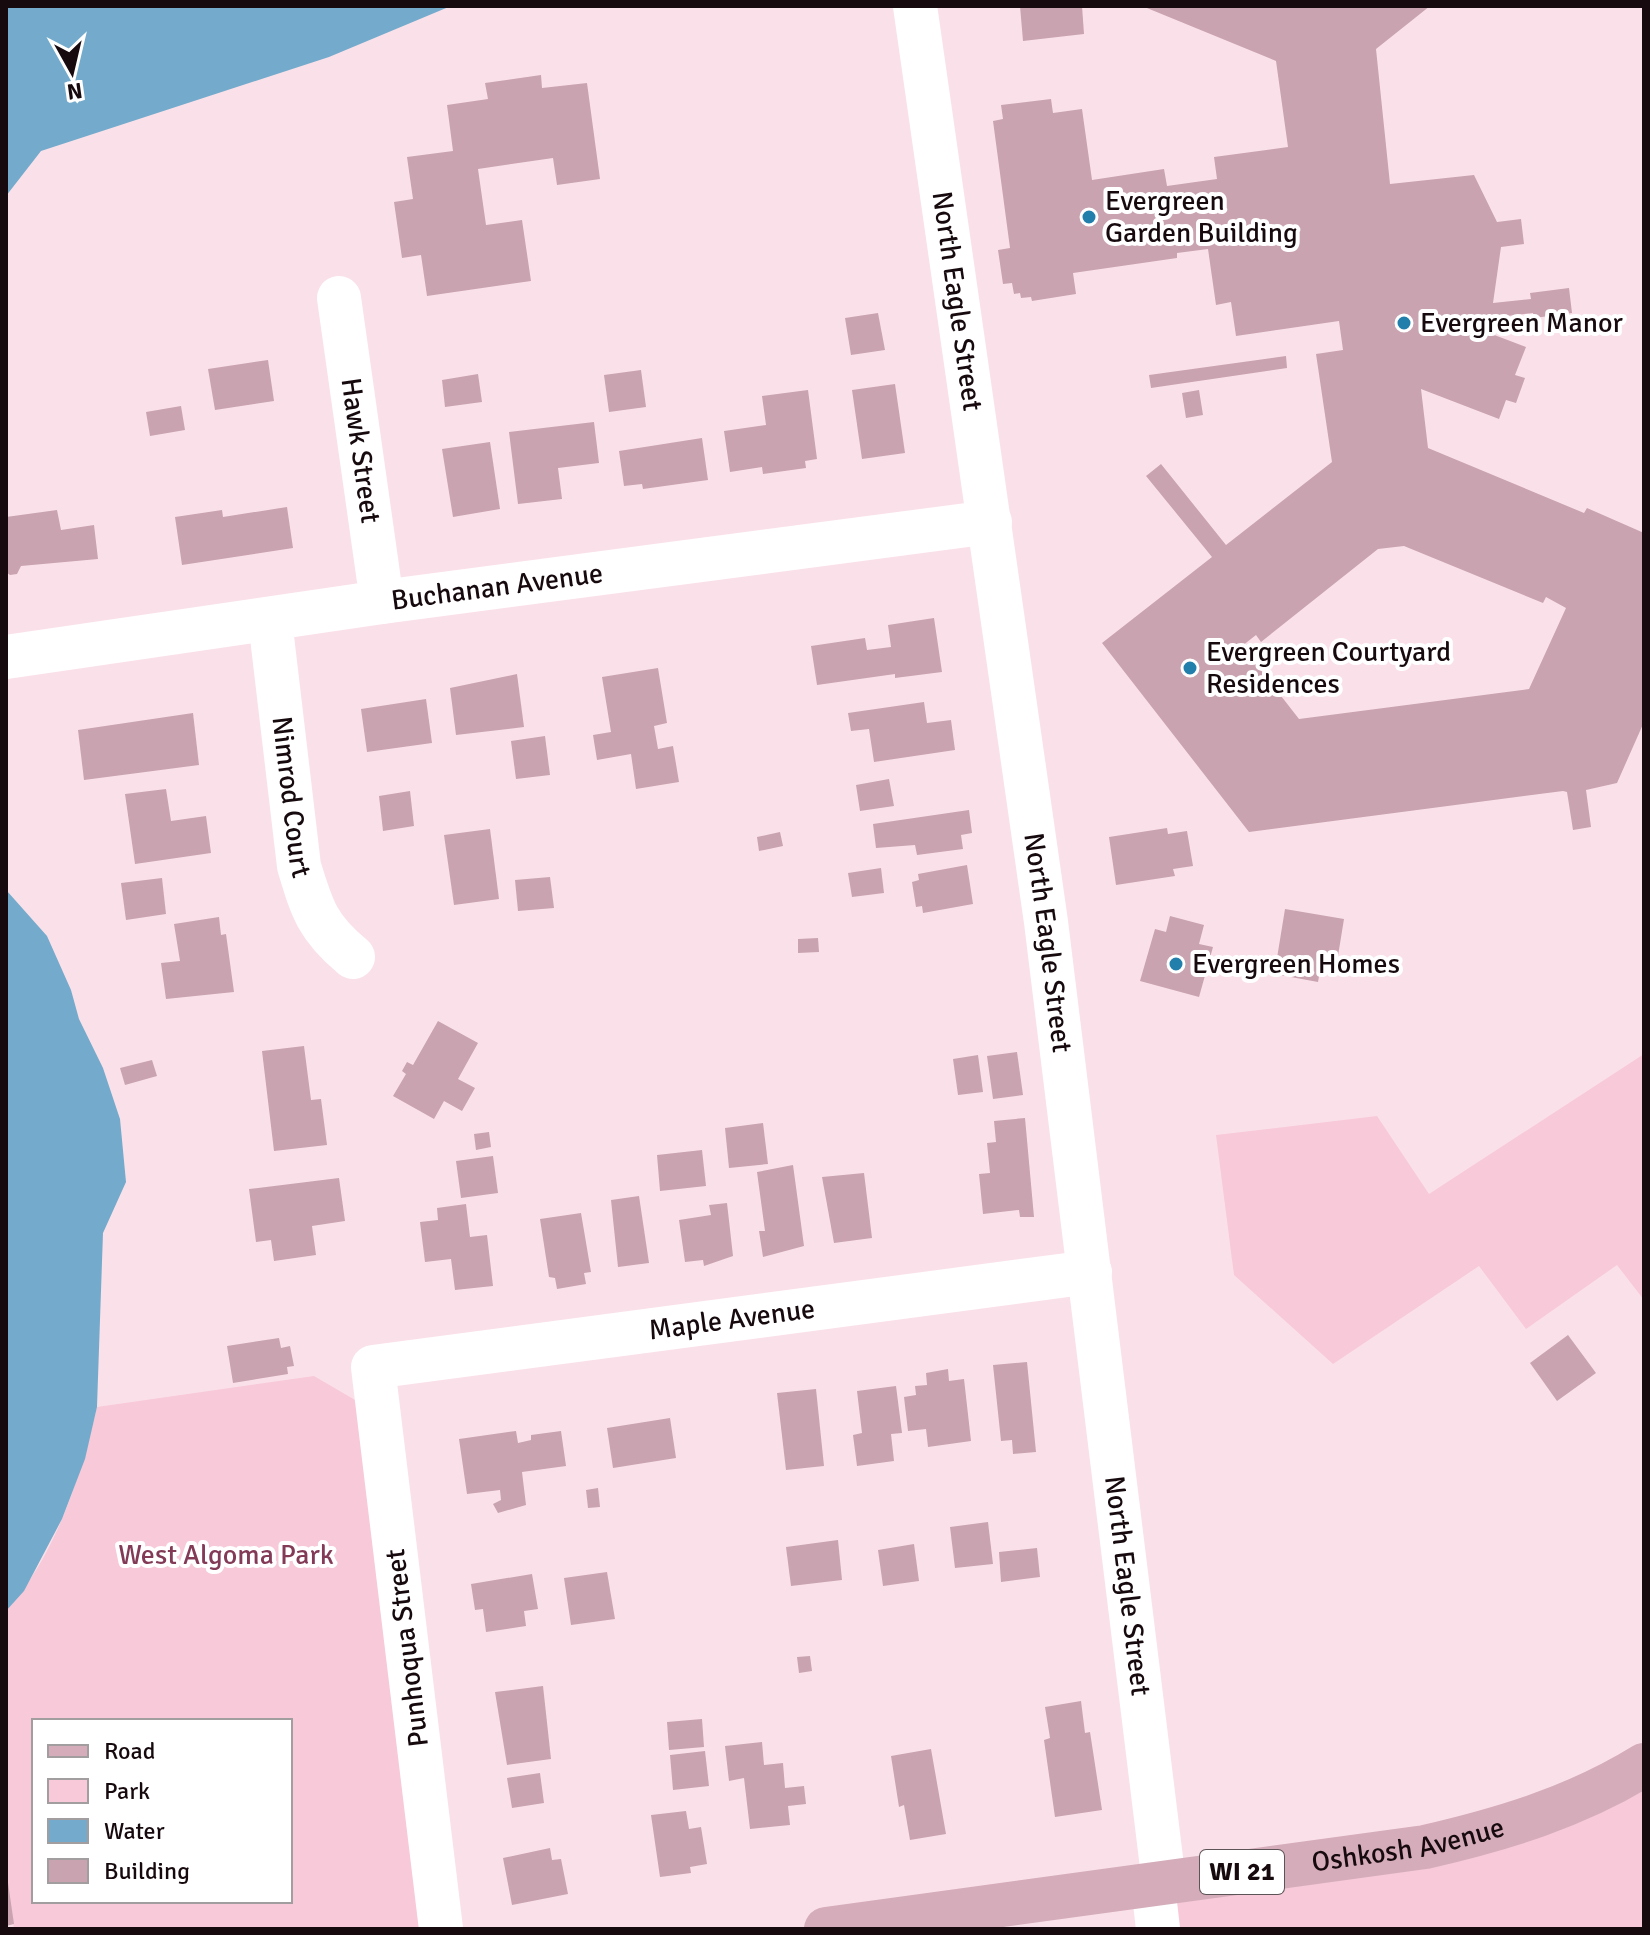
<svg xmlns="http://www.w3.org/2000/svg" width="1650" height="1935" viewBox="0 0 1650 1935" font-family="Signika,sans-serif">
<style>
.green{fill:#f8c9d8;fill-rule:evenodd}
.water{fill:#74abcc}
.building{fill:#c9a3af;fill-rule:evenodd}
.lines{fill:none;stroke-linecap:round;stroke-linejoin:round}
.minor{stroke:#fff;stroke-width:44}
.major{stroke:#d5acba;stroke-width:44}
.poi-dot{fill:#227fac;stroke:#fff;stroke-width:3}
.labels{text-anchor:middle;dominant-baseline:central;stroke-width:8;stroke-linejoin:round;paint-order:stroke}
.shield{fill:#fff;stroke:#5d5457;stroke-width:2}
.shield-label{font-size:26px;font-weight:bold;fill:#170a0f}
.poi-label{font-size:28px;fill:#170a0f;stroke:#fff;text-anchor:start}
.street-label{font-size:28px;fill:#170a0f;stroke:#fff}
.park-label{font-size:28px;fill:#823a56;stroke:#fff}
</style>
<rect width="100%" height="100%" fill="#fae1e9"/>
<!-- green -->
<g class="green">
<polygon points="1644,1054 1644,1300 1617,1265 1526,1329 1479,1266 1333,1364 1234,1275 1216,1135 1377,1116 1429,1194"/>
<path d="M 314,1376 L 379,1414 L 441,1929 L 14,1929 L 6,1875 L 6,1611 C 56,1555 80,1478 97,1407 ZM 34,1721 L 290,1721 L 290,1901 L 34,1901 Z"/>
<polygon points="1629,1774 1644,1794 1644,1929 1158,1929 1153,1885 1272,1868"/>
</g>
<!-- water -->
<g class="water">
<polygon points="6,6 451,6 329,57 41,151 6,196"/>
<polygon points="6,884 7,891 47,936 71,990 79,1019 103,1068 120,1119 126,1182 103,1233 97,1407 85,1459 62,1519 24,1591 6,1611"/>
</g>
<!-- building -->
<g class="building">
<polygon points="1020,6 1082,6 1084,34 1023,41"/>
<path d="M 1142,6 L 1430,6 L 1376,49 L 1390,184 L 1474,175 L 1497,222 L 1521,219 L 1524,244 L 1501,247 L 1493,303 L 1531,299 L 1530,293 L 1569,288 L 1572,313 L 1534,318 L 1533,313 L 1467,321 L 1468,325 L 1526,347 L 1515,375 L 1525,378 L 1516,403 L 1506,400 L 1499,419 L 1421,389 L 1428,448 L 1584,513 L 1587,508 L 1644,533 L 1644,722 L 1617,783 L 1586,790 L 1591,827 L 1573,830 L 1567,792 L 1563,791 L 1249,832 L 1102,643 L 1212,557 L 1146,476 L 1161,464 L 1226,545 L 1332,462 L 1316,354 L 1343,350 L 1339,321 L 1236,336 L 1231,302 L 1216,305 L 1208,249 L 1177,253 L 1177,258 L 1073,273 L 1076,294 L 1032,301 L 1031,297 L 1021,298 L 1020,293 L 1014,294 L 1012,283 L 1003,284 L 998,250 L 1010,248 L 993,121 L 1003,119 L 1001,105 L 1051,99 L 1053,113 L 1082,109 L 1092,180 L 1164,169 L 1167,186 L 1217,179 L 1214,157 L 1288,147 L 1276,61 ZM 1404,546 L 1543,603 L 1546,597 L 1566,608 L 1529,689 L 1299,719 L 1242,646 L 1256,635 L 1261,642 L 1378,549 Z"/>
<polygon points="541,75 542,88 587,83 600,179 557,185 553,158 478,169 486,225 522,220 531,281 427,296 421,255 402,258 394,202 413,199 407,157 453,151 447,105 488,99 485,83"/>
<polygon points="878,313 885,350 851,355 845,318"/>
<polygon points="1286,356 1287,368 1151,388 1149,375"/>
<polygon points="268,360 274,401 215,410 208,369"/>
<polygon points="641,370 646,407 609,412 604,375"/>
<polygon points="478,374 482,402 445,407 442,380"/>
<polygon points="895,384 905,453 862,459 852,390"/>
<polygon points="808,390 817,459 805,461 806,468 763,474 762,467 730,472 724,431 766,425 762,396"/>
<polygon points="1199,390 1203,415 1186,418 1182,393"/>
<polygon points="181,406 185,430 150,436 146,412"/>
<polygon points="594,422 599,463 558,468 562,499 518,504 509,432"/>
<polygon points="702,438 708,480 643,489 642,484 624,486 619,451"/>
<polygon points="490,442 500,509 453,517 442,449"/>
<polygon points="287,507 293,548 182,565 175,517 222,510 223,517"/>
<polygon points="57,510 61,530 94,525 98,559 21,566 17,574 10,575 6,572 6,517"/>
<polygon points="934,618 942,672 895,678 895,674 817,685 811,646 865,638 867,650 891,647 888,625"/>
<polygon points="658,668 667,723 654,726 658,749 673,746 679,782 636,789 631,754 597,760 593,735 611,732 602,677"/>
<polygon points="517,674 524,727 456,735 450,688"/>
<polygon points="426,699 432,743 367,752 361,709"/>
<polygon points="924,702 927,723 951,720 955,750 874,762 869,729 851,731 848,713"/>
<polygon points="193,713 199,765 84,780 78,730"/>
<polygon points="545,736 550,775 516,779 511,741"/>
<polygon points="889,779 894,806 860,811 856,785"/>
<polygon points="166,789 171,821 206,816 211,853 135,864 125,794"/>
<polygon points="410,791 414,826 383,831 379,796"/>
<polygon points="969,810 972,833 961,835 963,849 917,855 915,845 876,848 873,824"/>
<polygon points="1167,828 1168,834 1187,831 1193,866 1173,869 1175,876 1116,885 1109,837"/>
<polygon points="490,829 499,899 454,905 444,835"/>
<polygon points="780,832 783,846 759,851 757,837"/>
<polygon points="967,865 973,904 923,913 922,906 916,907 912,882 919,880 918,874"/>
<polygon points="881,868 884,893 852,897 848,873"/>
<polygon points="550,877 554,908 518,911 515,880"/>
<polygon points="162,878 166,914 126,920 121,883"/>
<polygon points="1285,909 1344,919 1336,968 1321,965 1318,982 1280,975 1283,960 1277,958"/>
<polygon points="1170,916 1204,925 1199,944 1213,947 1199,997 1140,981 1155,929 1166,932"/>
<polygon points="219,917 221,935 226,934 234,992 166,999 161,963 180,961 174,924"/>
<polygon points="818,938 819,952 798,953 798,939"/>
<polygon points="438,1021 478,1043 458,1079 475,1088 462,1111 444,1101 434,1119 393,1096 406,1074 402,1071 407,1062 413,1065"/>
<polygon points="304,1046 311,1100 321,1099 327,1145 274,1151 262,1051"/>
<polygon points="1017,1052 1023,1095 993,1099 987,1056"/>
<polygon points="978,1055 983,1092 958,1095 953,1059"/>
<polygon points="152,1060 157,1076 125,1085 120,1068"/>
<polygon points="1025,1118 1034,1217 1020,1217 1019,1210 983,1214 979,1174 990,1173 987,1143 996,1142 994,1121"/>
<polygon points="763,1123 768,1164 729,1168 725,1128"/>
<polygon points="489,1132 491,1147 476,1150 474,1134"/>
<polygon points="702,1150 706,1186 660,1191 657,1155"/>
<polygon points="493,1156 498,1193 461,1198 456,1161"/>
<polygon points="793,1165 804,1246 763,1257 759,1231 765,1231 757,1172"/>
<polygon points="864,1173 872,1238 834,1243 822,1177"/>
<polygon points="339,1178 345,1221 312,1226 316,1255 274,1261 271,1240 256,1242 249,1189"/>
<polygon points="639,1196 649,1263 618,1267 611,1200"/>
<polygon points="727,1203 733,1256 704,1266 703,1260 685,1262 679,1220 711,1215 709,1205"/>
<polygon points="466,1204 470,1237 487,1235 493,1286 455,1290 451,1259 425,1262 420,1222 438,1220 437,1208"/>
<polygon points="581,1213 591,1272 584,1273 586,1284 557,1289 555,1278 549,1277 540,1219"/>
<polygon points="1568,1335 1596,1373 1557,1401 1530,1363"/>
<polygon points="279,1338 281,1348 290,1346 294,1366 287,1367 288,1374 233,1383 227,1346"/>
<polygon points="1027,1362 1036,1452 1013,1454 1012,1440 1001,1441 993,1365"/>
<polygon points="948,1369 949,1381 964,1379 971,1441 928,1447 926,1429 908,1431 904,1397 916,1395 915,1386 927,1385 926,1373"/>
<polygon points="896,1386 902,1433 891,1434 894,1461 857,1466 853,1435 862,1433 857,1391"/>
<polygon points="816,1389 824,1466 786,1470 777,1393"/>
<polygon points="670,1418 676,1458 613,1468 607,1428"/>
<polygon points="516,1431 518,1443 531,1440 531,1435 561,1431 566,1466 522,1472 526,1505 498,1513 493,1504 501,1500 500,1490 467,1494 459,1439"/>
<polygon points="598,1488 600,1507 588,1508 586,1490"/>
<polygon points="988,1522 993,1564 955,1568 950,1527"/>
<polygon points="838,1540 842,1580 791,1586 786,1547"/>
<polygon points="914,1544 919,1581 883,1586 878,1550"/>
<polygon points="1037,1548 1040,1577 1001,1582 999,1552"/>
<polygon points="607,1572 615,1619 571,1625 564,1578"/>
<polygon points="532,1574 538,1609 524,1611 526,1626 486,1632 483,1609 475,1610 471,1584"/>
<polygon points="810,1656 812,1671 799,1673 797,1657"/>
<polygon points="543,1686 551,1759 507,1765 495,1692"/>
<polygon points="1081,1701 1085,1733 1090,1732 1102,1810 1055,1817 1044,1740 1050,1738 1045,1707"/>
<polygon points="702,1719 704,1747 669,1750 667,1722"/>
<polygon points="762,1742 764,1765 783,1763 785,1788 804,1786 806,1804 788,1806 790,1825 750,1829 744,1778 729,1781 725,1746"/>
<polygon points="931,1749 946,1834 910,1840 904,1805 899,1807 891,1756"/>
<polygon points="705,1751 709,1786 673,1790 670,1755"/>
<polygon points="540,1773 544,1803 512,1808 507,1778"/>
<polygon points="686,1811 689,1829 701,1827 707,1864 690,1867 691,1873 660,1877 651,1815"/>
<polygon points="550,1848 552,1860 561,1859 568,1894 512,1905 503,1858"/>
<polygon points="6,1869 14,1924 6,1926"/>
</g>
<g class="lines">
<!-- minor -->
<g class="minor">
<path id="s1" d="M 915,6 L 1046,922 L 1164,1883"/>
<path id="s2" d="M 339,298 L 382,602"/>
<path id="s3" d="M 270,620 L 299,866 C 312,909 317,927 353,957"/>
<path id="s4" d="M 6,657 L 382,602 L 990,522"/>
<polyline points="1153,1885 1158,1929"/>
<path id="s5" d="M 441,1929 L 373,1367 L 1090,1272"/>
</g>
<!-- major -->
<path class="major" id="s6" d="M 826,1929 L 1425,1847 C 1503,1829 1576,1807 1644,1765"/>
</g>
<!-- markers -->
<g class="poi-dot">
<circle cx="1089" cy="217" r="8"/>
<circle cx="1404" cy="323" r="8"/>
<circle cx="1190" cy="668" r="8"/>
<circle cx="1176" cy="964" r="8"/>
</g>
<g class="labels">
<!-- shield labels -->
<rect class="shield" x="1200" y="1850" width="84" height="44" rx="6"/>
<g class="shield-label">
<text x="1242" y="1872">WI 21</text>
</g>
<!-- poi labels -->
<g class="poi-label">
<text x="1105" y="201">Evergreen<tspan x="1105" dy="32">Garden Building</tspan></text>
<text x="1420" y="323">Evergreen Manor</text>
<text x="1206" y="652">Evergreen Courtyard<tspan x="1206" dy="32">Residences</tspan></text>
<text x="1192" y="964">Evergreen Homes</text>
</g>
<!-- street labels -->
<g class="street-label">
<text stroke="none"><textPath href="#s1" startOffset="298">North Eagle Street</textPath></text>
<text stroke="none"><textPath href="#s2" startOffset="154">Hawk Street</textPath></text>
<text stroke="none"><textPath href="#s4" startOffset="496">Buchanan Avenue</textPath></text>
<text stroke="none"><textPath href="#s3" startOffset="178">Nimrod Court</textPath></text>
<text stroke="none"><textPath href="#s1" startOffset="946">North Eagle Street</textPath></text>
<text stroke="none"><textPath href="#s5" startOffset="928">Maple Avenue</textPath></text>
<text stroke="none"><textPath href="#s1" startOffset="1594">North Eagle Street</textPath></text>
<text transform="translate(407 1648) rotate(-97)">Punhoqua Street</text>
<text stroke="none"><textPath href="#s6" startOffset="588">Oshkosh Avenue</textPath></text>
</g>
<!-- park labels -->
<g class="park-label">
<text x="226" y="1555">West Algoma Park</text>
</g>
</g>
<!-- border -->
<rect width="1650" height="1935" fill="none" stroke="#170a0f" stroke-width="16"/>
<!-- legend -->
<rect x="32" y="1719" width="260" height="184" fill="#ffffff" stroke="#a29d9f" stroke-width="2"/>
<rect x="48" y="1745" width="40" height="12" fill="#d5acba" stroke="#a29d9f" stroke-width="2"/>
<text x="104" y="1759" font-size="24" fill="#170a0f">Road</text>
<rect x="48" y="1779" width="40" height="24" fill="#f8c9d8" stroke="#a29d9f" stroke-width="2"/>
<text x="104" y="1799" font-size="24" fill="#170a0f">Park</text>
<rect x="48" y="1819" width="40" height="24" fill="#74abcc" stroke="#a29d9f" stroke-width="2"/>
<text x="104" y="1839" font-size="24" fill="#170a0f">Water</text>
<rect x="48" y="1859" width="40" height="24" fill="#c9a3af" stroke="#a29d9f" stroke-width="2"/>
<text x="104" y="1879" font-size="24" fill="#170a0f">Building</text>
<!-- north arrow -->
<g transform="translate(72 72) rotate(172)" stroke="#ffffff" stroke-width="6" paint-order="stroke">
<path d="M0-6L14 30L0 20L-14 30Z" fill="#170a0f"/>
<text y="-12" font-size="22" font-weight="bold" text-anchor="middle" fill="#170a0f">N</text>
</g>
</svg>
